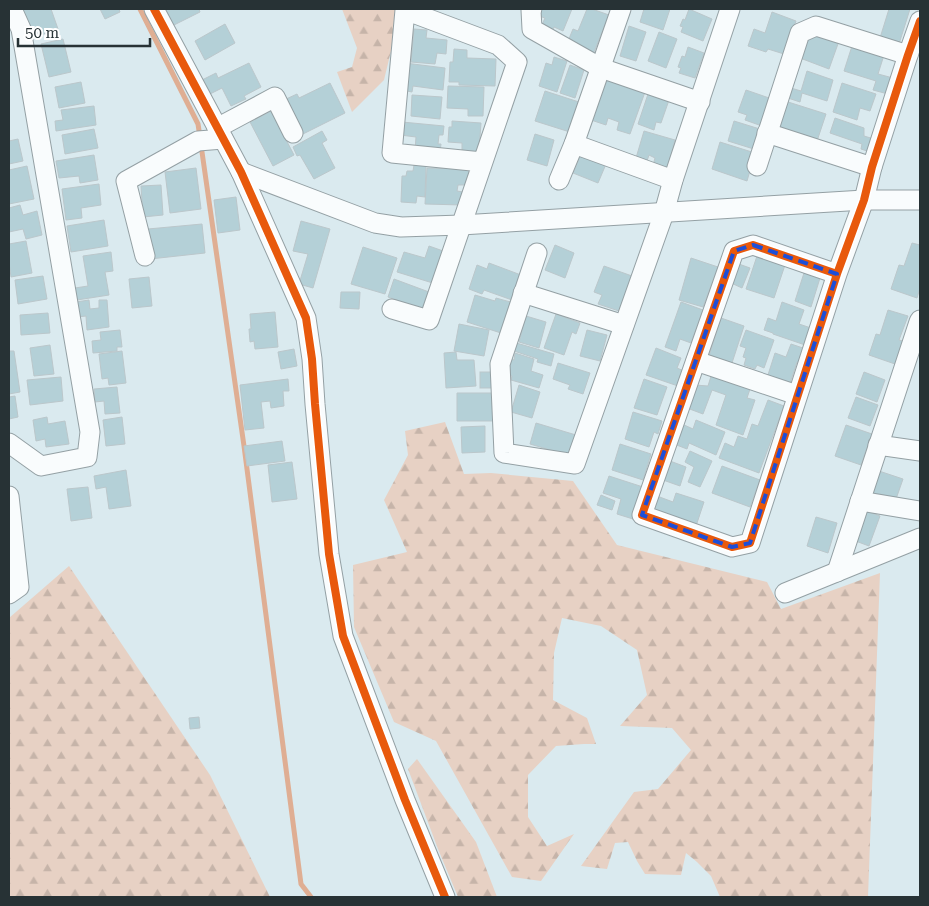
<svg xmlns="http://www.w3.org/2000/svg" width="929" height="906" viewBox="0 0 929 906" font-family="'Roboto Serif',serif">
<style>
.forest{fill:url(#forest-firs)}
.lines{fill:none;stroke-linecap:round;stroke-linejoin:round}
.stream{stroke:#dfae93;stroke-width:5}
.building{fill:#b4d0d7;stroke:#bbc7cb}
.minor-casing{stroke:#94a0a4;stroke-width:21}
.minor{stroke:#f9fcfd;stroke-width:19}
.cycleway-casing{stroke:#fff;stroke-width:11}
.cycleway{stroke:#e8590c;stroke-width:8}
.marked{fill:none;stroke:#1d4ed8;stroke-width:4;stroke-dasharray:10 6;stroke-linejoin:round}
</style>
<defs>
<pattern id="forest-firs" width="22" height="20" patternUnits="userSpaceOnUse" patternTransform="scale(1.25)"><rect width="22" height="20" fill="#e7d1c4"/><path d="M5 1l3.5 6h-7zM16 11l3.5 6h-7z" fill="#c6b4a9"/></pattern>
</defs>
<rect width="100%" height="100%" fill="#daeaef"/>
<!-- forest -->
<g class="forest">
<polygon points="342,9 397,9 391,51 384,80 352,112 337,72 352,67 357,48"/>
<polygon points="445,422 464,474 491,473 573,481 617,545 767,582 781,609 880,573 868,897 720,897 711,876 697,862 686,853 681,875 645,874 637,861 628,842 615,843 607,869 581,866 634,792 658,789 691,750 672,728 620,726 647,695 637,650 601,626 562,618 554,653 553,700 587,718 596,744 584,744 556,746 528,775 528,817 547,846 574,834 541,881 512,877 436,741 394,722 354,627 353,565 407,552 384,500 408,455 405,431"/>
<polygon points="69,566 210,775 270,897 9,897 9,618"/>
<polygon points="417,759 476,842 497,897 458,897 438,849 408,769"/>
</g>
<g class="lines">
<!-- stream -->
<g class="stream">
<polyline points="140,9 198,124 200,137"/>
<polyline points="201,145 244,446 301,884 311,897"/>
</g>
</g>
<!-- building -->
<g class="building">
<polygon points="22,9 51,9 58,29 32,38"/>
<polygon points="100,9 119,9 120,12 105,19"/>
<polygon points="166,9 199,9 200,12 170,27 162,11"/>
<polygon points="542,9 572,9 563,31 554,27 552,31 541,27 545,18 539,16"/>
<polygon points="587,9 592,9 609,15 592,57 566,46 573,29 578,31"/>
<polygon points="644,9 670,9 663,30 640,22"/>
<polygon points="689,9 712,19 703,41 681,32 683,27 680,26 683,19 685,20"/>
<polygon points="889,9 910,9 899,44 880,38"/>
<polygon points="772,12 796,21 784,54 768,49 766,52 748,46 754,29 765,33"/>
<polygon points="225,24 235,43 205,60 195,41"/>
<polygon points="629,26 646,32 636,61 620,56"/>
<polygon points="414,29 427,30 426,38 447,40 446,54 437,53 435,64 411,62"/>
<polygon points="809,31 839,41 829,69 800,58"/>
<polygon points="659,32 677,39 666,68 648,61"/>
<polygon points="63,39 71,72 49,77 41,44"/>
<polygon points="852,46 884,55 878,74 893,78 888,94 873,90 876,81 844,71"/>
<polygon points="688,47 704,53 695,78 679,73 681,68 678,67 682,56 685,57"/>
<polygon points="454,49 467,50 467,58 496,59 495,86 459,85 459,82 449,82 450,62 453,62"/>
<polygon points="554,57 567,61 557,92 539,86 546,63 552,65"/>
<polygon points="249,63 261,87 244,96 246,99 231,106 222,88 208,95 200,81 216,73 218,78"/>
<polygon points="405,63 445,68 443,90 413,86 412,92 402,90"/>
<polygon points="570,65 584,70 575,98 560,93"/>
<polygon points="807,71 833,80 827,101 802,93 800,102 788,98 791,88 801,91"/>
<polygon points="603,77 645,92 630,134 617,130 619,122 608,118 606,125 588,119"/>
<polygon points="81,82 85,103 59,108 55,87"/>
<polygon points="330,83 345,113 301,135 284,100 297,94 299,98"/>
<polygon points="842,83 876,94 870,111 860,108 857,120 833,112"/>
<polygon points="448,86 484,87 483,116 468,116 468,109 447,108"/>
<polygon points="746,90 772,99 762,126 745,120 747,115 738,112"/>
<polygon points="545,91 582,103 573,133 535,121"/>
<polygon points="649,91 669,100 661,123 656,122 654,130 638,124"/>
<polygon points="412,95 442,97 440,119 411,116"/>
<polygon points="785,101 826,114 817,141 777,127"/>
<polygon points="94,106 96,125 56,131 55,121 63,120 61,110"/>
<polygon points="271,111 294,155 273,166 250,122"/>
<polygon points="835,118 864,128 864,136 874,139 870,152 861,149 862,144 830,133"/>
<polygon points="452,121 481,123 479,151 468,156 462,155 462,143 448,142 449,127 452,127"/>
<polygon points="734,121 763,130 757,150 728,141"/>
<polygon points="402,122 444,126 443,135 439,135 438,144 441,144 440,152 415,150 416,137 400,135"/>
<polygon points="94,129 98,148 65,154 62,135"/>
<polygon points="322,131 327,140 322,143 335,168 314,179 300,155 297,156 293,147"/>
<polygon points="644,131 675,140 667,169 653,165 655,158 649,155 647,161 636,158"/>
<polygon points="535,134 554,140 547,166 527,160"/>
<polygon points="18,139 23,161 9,164 9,141"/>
<polygon points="720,142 755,153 747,181 712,169"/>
<polygon points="581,154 606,164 598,183 573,173"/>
<polygon points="94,155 98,180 80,183 79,176 59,178 56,161"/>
<polygon points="414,165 426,165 425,197 417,196 416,203 401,202 402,176 406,176 407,171 413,171"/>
<polygon points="27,166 34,199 9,204 9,170"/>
<polygon points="196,168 201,209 170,213 165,172"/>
<polygon points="427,168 469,169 468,185 458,185 457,191 463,192 462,205 425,204"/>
<polygon points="99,184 101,205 81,208 82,218 66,220 62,189"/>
<polygon points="161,185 163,215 143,217 141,186"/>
<polygon points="236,197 240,230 218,233 214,200"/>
<polygon points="20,205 23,215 37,211 42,235 26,239 23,229 9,232 9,208"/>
<polygon points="104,220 108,246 71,252 67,226"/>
<polygon points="301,221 330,229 313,288 299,284 308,254 293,251"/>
<polygon points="202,224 205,253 150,259 148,229"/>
<polygon points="26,241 32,273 11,277 9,263 9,244"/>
<polygon points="912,243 920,245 920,288 917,298 891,289 899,265 904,266"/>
<polygon points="555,245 574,253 565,278 545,270"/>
<polygon points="429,246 446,252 436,284 397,272 404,252 425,258"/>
<polygon points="363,247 397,258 385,294 351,284"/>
<polygon points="111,252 113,271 105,272 109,295 77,300 75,288 88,286 83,256"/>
<polygon points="757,256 785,265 774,298 746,289"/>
<polygon points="691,258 718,267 703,307 679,300"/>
<polygon points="489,263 521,275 512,300 484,290 482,294 469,289 477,265 487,269"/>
<polygon points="736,263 750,268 742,288 729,282"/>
<polygon points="604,266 632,276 619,311 598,304 602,295 594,292"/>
<polygon points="804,273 820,278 811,307 795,301"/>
<polygon points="43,276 47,299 18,304 15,280"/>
<polygon points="149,277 152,306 132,308 129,279"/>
<polygon points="394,279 429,292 423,310 388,297"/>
<polygon points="341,292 360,292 359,309 340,308"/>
<polygon points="475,295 495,301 496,298 514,303 504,334 467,322"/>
<polygon points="89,300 90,309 99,308 99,300 107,300 109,327 87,330 86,316 77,317 76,302"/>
<polygon points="681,302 703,310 691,343 680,339 676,351 665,347"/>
<polygon points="782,302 804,310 799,324 814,329 808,346 773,334 773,333 764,330 768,318 776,321"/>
<polygon points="888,310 908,316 899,340 903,341 895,364 869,355 876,334 880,335"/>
<polygon points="275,312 278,347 255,349 254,341 250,342 249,329 251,329 250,314"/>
<polygon points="48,313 50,333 21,335 20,315"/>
<polygon points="556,314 580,323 576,334 572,332 564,355 544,348"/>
<polygon points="526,316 546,322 539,348 519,342"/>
<polygon points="721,318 744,326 731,366 708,359"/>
<polygon points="459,324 489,330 484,356 454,351"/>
<polygon points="120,330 122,347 117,347 117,351 93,353 92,341 101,340 100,332"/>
<polygon points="587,330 607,335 600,361 580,356"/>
<polygon points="746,330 774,340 764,368 757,365 755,369 744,365 746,358 743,357 746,348 740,346"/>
<polygon points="513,342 554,354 551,366 537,362 538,359 511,350"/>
<polygon points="791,344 806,349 801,363 797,362 789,386 767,378 775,353 786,357"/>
<polygon points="50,345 54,374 34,376 30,348"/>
<polygon points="656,348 681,358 677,368 684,371 678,386 646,375"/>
<polygon points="294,349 297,366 281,369 278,352"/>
<polygon points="9,351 14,351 20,392 9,394"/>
<polygon points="122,351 126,383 109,385 108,378 102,379 99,354"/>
<polygon points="456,352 457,360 474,360 476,386 446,388 444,353"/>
<polygon points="515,353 534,359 531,371 543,375 539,388 511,380 512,376 503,373 507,358 514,360"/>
<polygon points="558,363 590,373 583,394 568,389 570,385 553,379"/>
<rect x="480" y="372" width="12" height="16"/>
<polygon points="864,372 885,380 877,402 856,394"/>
<polygon points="712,373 751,386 747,398 755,400 743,435 716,425 726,395 712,390 703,414 687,408 695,385 708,386"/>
<polygon points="61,377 63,401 30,405 27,380"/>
<polygon points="288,379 289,391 283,391 284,406 271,408 270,401 261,402 264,428 245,430 240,385"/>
<polygon points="644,379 667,387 657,415 634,408"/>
<polygon points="519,385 540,392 532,418 511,412"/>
<polygon points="117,387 120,413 105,414 104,401 95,402 94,389"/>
<polygon points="457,393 492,393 493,421 457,421"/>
<polygon points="15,396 18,417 9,419 9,397"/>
<polygon points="856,397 878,405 870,426 848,418"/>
<polygon points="768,400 784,406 759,473 719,458 725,443 734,447 738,436 747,439 752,424 758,426"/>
<polygon points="633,412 662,421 658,434 654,432 649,447 625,439"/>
<polygon points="47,417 48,424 65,421 69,444 46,447 45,439 36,441 33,420"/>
<polygon points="122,417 125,444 106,446 103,420"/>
<polygon points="696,420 725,432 716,455 689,443 687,449 674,444 682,424 693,429"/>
<polygon points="536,423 576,435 570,456 530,444"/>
<polygon points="846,425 872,434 861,465 835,456"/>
<polygon points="485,426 485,452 462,453 461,427"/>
<polygon points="282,441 285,461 247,466 244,446"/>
<polygon points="620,444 651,454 643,480 612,470"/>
<polygon points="690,451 712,461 700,487 688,482 694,467 685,462"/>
<polygon points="670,461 686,467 680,486 663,480"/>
<polygon points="292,462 297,499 272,502 268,465"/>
<polygon points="722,466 760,480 750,507 712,493"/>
<polygon points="126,470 131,506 109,509 106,487 96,489 94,476"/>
<polygon points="876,470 903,479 896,499 880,494 879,499 868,496"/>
<polygon points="609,476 643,487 633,519 617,514 621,499 603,493"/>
<polygon points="88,487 92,518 71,521 67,489"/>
<polygon points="676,493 704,502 696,526 652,510 657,496 673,502"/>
<polygon points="601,495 615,501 612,510 597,505"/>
<polygon points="864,510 880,516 869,546 853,540"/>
<polygon points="816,517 837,523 828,553 807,546"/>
<polygon points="199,717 200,728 190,729 189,718"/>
</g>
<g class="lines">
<!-- minor casing -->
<g class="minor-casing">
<g id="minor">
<polyline points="154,9 241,172 306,318 312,359 315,404 329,554 343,636 405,800 445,897"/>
<polyline points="532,9 531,10 532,29 601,68 700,102"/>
<polyline points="217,128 275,97 293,133"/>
<polyline points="767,133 872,167"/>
<polyline points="574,144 673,180"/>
<polyline points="757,166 800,33 816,26 908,55"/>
<polyline points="241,172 375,223 401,227 461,225 864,200 920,200"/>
<polyline points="559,180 574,144 621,9"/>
<polyline points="537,253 500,364 504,453 575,464 664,213 673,180 730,9"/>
<polyline points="145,256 126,181 198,141 223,139"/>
<polyline points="837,274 753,245 734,251 642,515 732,547 750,543 837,274 864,200 872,167 908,55 920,21"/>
<polyline points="523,293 624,325"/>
<polyline points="392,309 429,320 517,62 498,45 405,10 392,153 482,162"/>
<polyline points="696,361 797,395"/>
<polyline points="9,443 41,466 87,457 90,432 21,29 12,9"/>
<polyline points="878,445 920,451"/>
<polyline points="9,496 19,587 9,594"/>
<polyline points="860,501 920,511"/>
<polyline points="837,572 919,322 920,320"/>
<polyline points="785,593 920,538"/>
</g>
</g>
<!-- minor -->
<use href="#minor" class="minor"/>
<!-- cycleway casing -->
<g class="cycleway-casing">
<g id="cycleway">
<polyline points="154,9 241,172 306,318 312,359 315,404 329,554 343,636 405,800 445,897"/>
<polyline points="837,274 753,245 734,251 642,515 732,547 750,543 837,274 864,200 872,167 908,55 920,21"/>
</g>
</g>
<!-- cycleway -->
<use href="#cycleway" class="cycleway"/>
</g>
<!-- marked area -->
<path class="marked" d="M 753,245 L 837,274 L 750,543 L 732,547 L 642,515 L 734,251 Z"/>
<!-- border -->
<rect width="929" height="906" fill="none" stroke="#273235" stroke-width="20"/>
<!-- scale -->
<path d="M18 38v8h132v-8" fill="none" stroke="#273235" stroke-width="2.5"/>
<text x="25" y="38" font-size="15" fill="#273235" stroke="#ffffff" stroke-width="4" paint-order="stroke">50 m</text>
</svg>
